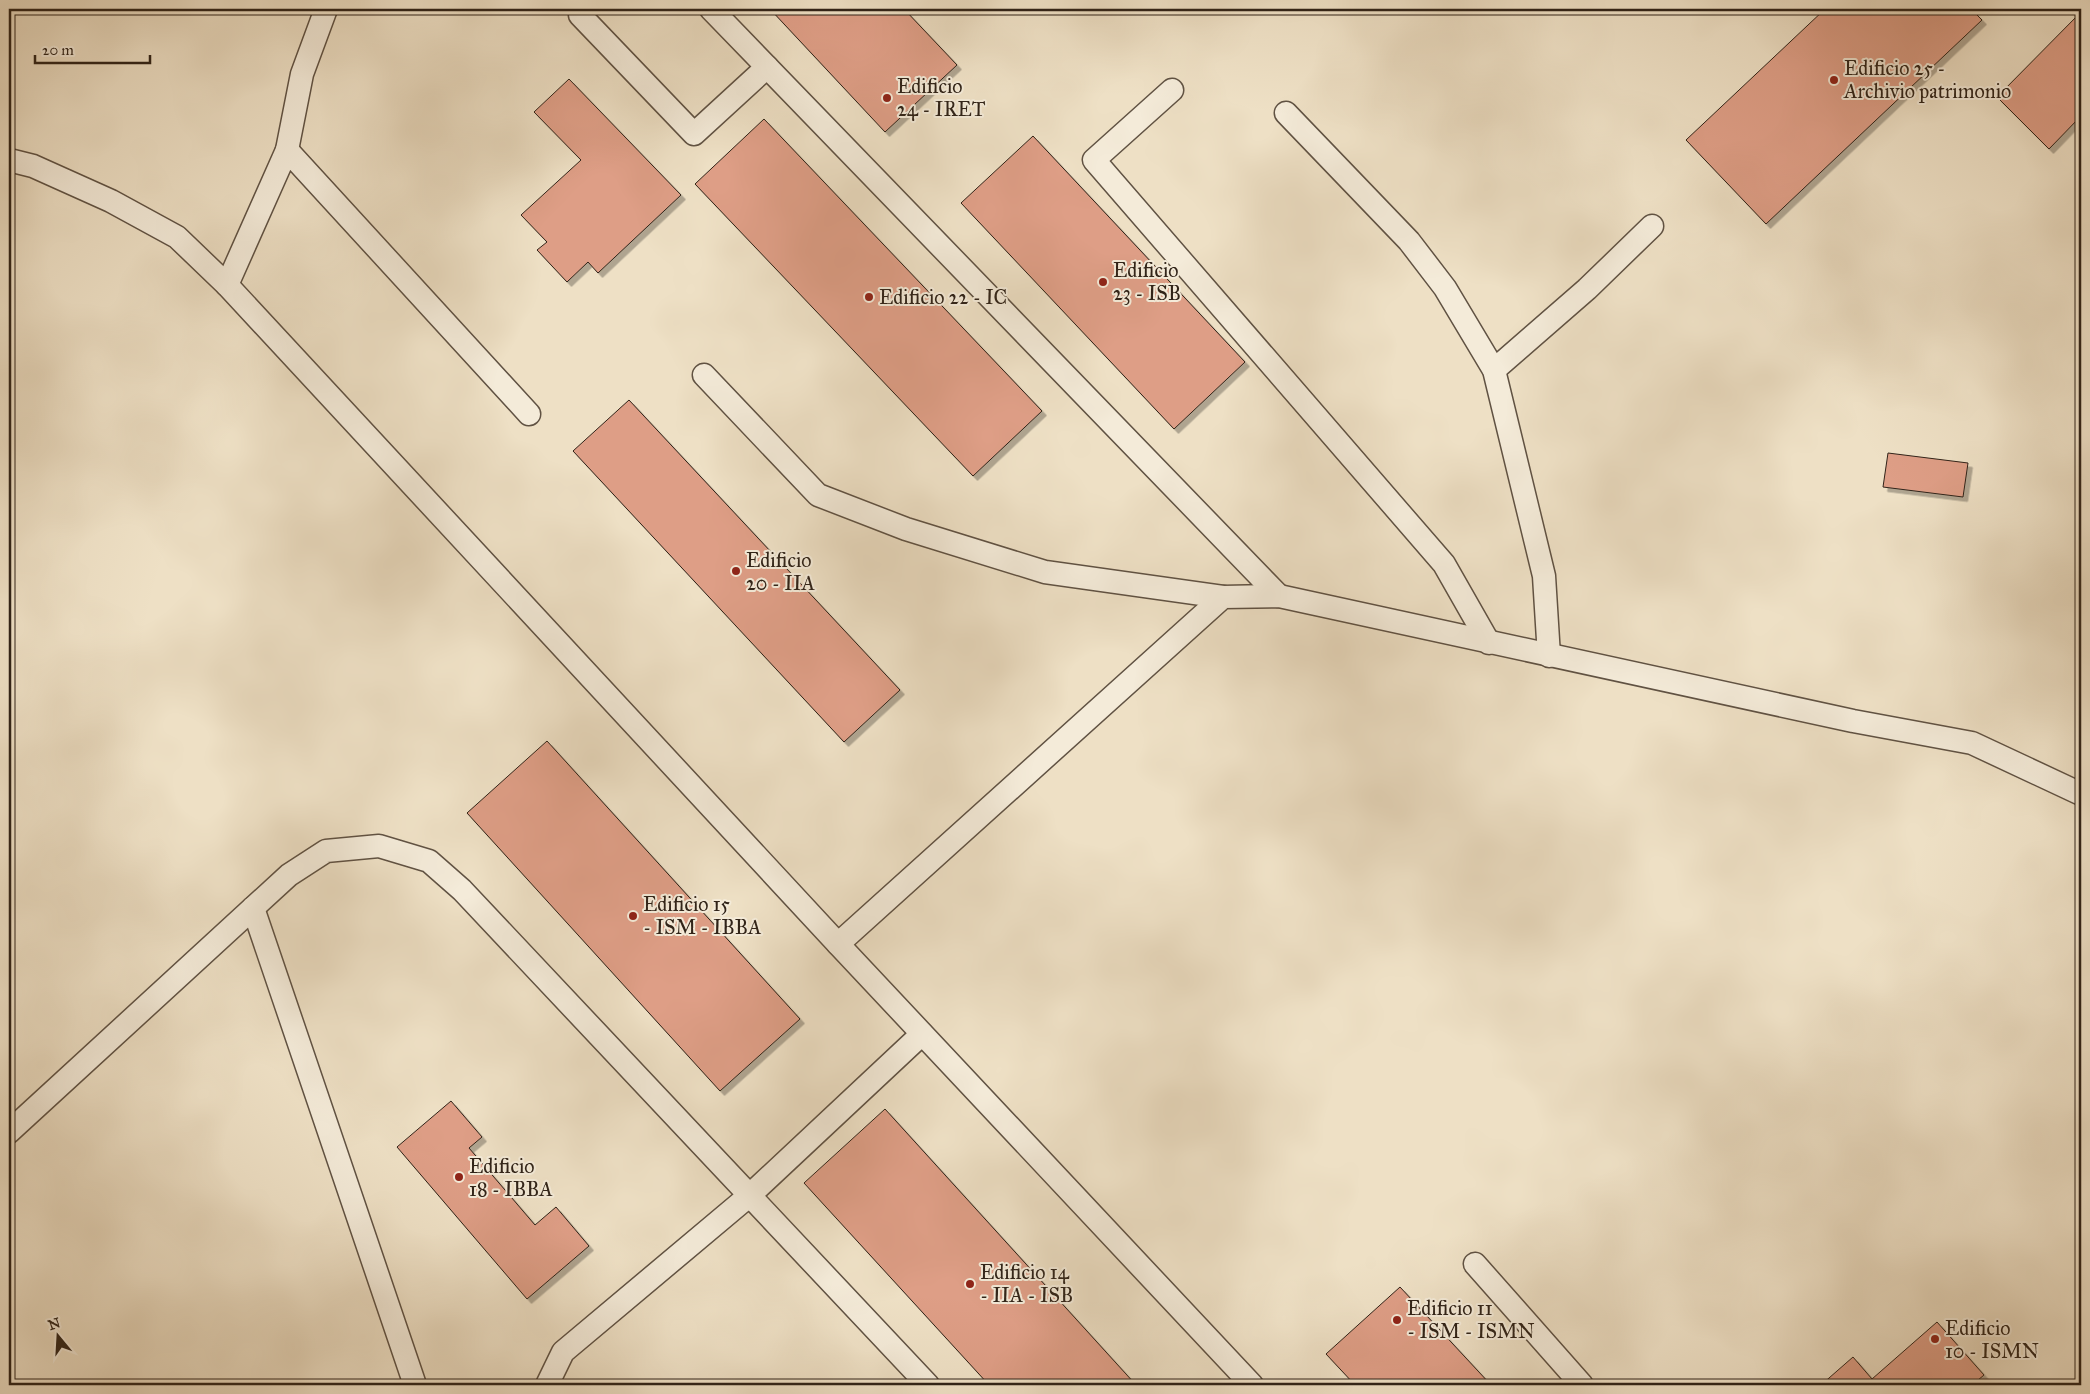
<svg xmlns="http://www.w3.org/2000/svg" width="2090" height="1394" viewBox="0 0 2090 1394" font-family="'IM FELL Great Primer',serif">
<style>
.building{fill:#de9e86;stroke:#302318;filter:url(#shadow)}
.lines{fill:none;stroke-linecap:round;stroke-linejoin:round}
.lane-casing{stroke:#605243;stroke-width:25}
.lane{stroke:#f4ebd9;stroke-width:22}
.poi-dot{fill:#8f2418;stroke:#f4ebd9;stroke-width:2}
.labels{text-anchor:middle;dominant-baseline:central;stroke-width:4;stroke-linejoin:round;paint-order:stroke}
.poi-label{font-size:20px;fill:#302318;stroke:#f4ebd9;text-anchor:start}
</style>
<defs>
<filter id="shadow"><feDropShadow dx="4.5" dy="4.5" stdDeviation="0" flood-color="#0004"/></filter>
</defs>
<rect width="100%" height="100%" fill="#eee0c5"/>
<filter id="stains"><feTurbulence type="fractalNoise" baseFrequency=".004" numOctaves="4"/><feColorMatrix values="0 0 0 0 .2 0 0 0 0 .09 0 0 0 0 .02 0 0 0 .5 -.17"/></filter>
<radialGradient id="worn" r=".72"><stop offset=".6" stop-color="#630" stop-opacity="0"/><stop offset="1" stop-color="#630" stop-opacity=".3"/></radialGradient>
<!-- building -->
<g class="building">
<polygon points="770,9 904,9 957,65 885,132"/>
<polygon points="1825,9 1971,9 1982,20 1766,224 1686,140"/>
<polygon points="2081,12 2081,116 2049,149 1997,97"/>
<polygon points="569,79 681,195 598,273 588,262 567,282 537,250 547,242 521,215 581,160 534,112"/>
<polygon points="764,119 1042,411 973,476 695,184"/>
<polygon points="1033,136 1245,362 1174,429 961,203"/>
<polygon points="629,400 900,690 844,742 573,451"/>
<polygon points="1888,453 1968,463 1963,497 1883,487"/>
<polygon points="547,741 800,1019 720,1091 467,813"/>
<polygon points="451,1101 482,1137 469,1148 535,1225 556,1207 589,1246 527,1299 397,1147"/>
<polygon points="885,1109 1136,1385 989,1385 804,1183"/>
<polygon points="1400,1287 1491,1385 1355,1385 1326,1354"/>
<polygon points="1937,1322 1984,1375 1972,1385 1821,1385 1853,1357 1872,1379"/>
</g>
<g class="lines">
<!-- lane casing -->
<g class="lane-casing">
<g id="lane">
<polyline points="586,9 580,15 694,134 767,67"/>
<polyline points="711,9 1279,596"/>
<polyline points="1172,90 1094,160 1444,564 1489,643"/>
<polyline points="1286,113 1409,241 1445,288 1494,370 1544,576 1549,656"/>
<polyline points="287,150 302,74 326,9"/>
<polyline points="9,160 33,166 111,201 177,237 227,285 838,944 1252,1385"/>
<polyline points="227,285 287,150 529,414"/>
<polyline points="1494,370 1587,289 1652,226"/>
<polyline points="704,375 818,495 906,529 1045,572 1223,597"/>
<polyline points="253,908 415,1385"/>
<polyline points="838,944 1223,597 1279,596 1853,721 1972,743 2081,794"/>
<polyline points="9,1132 289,875 326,851 379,846 429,861 462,890 928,1385"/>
<polyline points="1475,1264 1582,1385"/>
<polyline points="547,1385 563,1352 750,1195 922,1034"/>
</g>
</g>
<!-- lane -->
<use href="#lane" class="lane"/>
</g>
<!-- markers -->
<g class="poi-dot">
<circle cx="1834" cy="80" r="5"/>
<circle cx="887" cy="98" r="5"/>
<circle cx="1103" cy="282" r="5"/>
<circle cx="869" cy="297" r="5"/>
<circle cx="736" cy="571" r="5"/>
<circle cx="633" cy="916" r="5"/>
<circle cx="459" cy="1177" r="5"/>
<circle cx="970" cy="1284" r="5"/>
<circle cx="1397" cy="1320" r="5"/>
<circle cx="1935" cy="1339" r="5"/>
</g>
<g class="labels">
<!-- poi labels -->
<g class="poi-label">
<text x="1844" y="68">Edificio 25 -<tspan x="1844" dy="23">Archivio patrimonio</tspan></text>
<text x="897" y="86">Edificio<tspan x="897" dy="23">24 - IRET</tspan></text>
<text x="1113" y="270">Edificio<tspan x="1113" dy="23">23 - ISB</tspan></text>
<text x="879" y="297">Edificio 22 - IC</text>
<text x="746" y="560">Edificio<tspan x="746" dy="23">20 - IIA</tspan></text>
<text x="643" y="904">Edificio 15<tspan x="643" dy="23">- ISM - IBBA</tspan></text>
<text x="469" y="1166">Edificio<tspan x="469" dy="23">18 - IBBA</tspan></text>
<text x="980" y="1272">Edificio 14<tspan x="980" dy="23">- IIA - ISB</tspan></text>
<text x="1407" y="1308">Edificio 11<tspan x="1407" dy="23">- ISM - ISMN</tspan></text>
<text x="1945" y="1328">Edificio<tspan x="1945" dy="23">10 - ISMN</tspan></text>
</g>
</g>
<!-- margin -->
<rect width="2090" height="1394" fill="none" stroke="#eee0c5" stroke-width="30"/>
<rect x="10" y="10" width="2070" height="1374" fill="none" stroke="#302318" stroke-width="2.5"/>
<rect x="15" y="15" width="2060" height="1364" fill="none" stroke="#302318"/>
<!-- north arrow -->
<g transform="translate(58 1336) rotate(342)" stroke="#f4ebd9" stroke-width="4" paint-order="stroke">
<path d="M0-4L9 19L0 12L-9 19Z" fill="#302318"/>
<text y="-8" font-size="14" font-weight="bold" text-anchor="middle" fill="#302318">N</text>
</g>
<!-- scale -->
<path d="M35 55v8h115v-8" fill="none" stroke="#302318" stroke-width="2.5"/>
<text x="42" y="55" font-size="15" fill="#302318" stroke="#f4ebd9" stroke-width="4" paint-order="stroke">20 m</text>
<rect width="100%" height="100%" filter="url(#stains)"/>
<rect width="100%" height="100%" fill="url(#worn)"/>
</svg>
